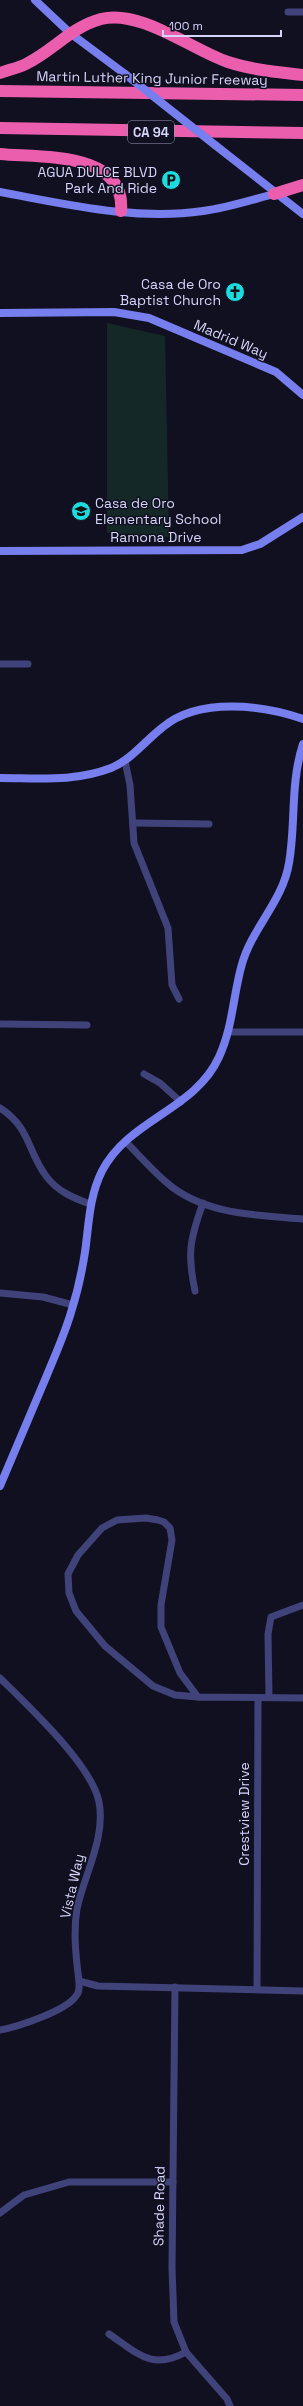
<svg xmlns="http://www.w3.org/2000/svg" width="303" height="2406" viewBox="0 0 303 2406" font-family="'Space Grotesk',sans-serif">
<style>
.green{fill:#142927}
.lines{fill:none;stroke-linecap:round;stroke-linejoin:round}
.street{stroke:#40437a;stroke-width:7}
.secondary{stroke:#777eee;stroke-width:8}
.highway{stroke:#eb5eae;stroke-width:12}
.secondary-bridge{stroke:#777eee;stroke-width:8}
.labels{text-anchor:middle;dominant-baseline:central;stroke-width:3;stroke-linejoin:round;paint-order:stroke}
.shield{fill:#111020;stroke:#9a99b9;stroke-width:1}
.shield-label{font-size:13px;font-weight:bold;fill:#d5d4fa}
.street-label{font-size:14px;fill:#d5d4fa;stroke:#111020}
.poi-label{font-size:14px;fill:#d5d4fa;stroke:#111020;text-anchor:end}
</style>
<rect width="100%" height="100%" fill="#111020"/>
<!-- green -->
<polygon class="green" points="107,323 165,336 169,537 107,533"/>
<g class="lines">
<!-- street -->
<g class="street">
<polyline points="288,12 303,12"/>
<polyline points="0,664 28,664"/>
<polyline points="125,761 130,785 134,843 168,928 172,985 179,999"/>
<polyline points="133,823 209,824"/>
<polyline points="0,1024 87,1025"/>
<polyline points="229,1032 303,1032"/>
<polyline points="144,1074 160,1083 181,1102"/>
<path d="M 0,1108 C 31,1128 27,1151 46,1176 C 57,1191 73,1198 90,1204"/>
<path d="M 125,1141 C 138,1154 151,1169 166,1182 C 203,1215 257,1215 303,1219"/>
<path d="M 195,1291 C 187,1253 190,1239 203,1203"/>
<polyline points="0,1293 43,1297 73,1305"/>
<path d="M 0,1678 C 27,1705 92,1765 99,1802 C 106,1838 84,1875 77,1909 C 73,1932 76,1958 79,1981 L 98,1986 L 303,1991"/>
<polyline points="198,1697 180,1673 161,1627 161,1605 172,1540 170,1528 164,1522 158,1520 146,1518 117,1520 102,1528 78,1555 68,1574 69,1593 76,1611 105,1646 153,1686 175,1695 198,1697 303,1698"/>
<polyline points="269,1697 268,1634 271,1617 303,1605"/>
<polyline points="175,1987 172,2268 174,2322 186,2352 227,2399 230,2406"/>
<polyline points="257,1989 258,1698"/>
<path d="M 0,2030 C 17,2027 66,2011 76,1996 C 80,1992 79,1987 79,1981"/>
<polyline points="0,2213 24,2195 69,2182 173,2182"/>
<path d="M 109,2334 C 137,2353 152,2371 186,2352"/>
</g>
<!-- secondary -->
<g class="secondary">
<polyline points="35,0 70,33 125,74"/>
<polyline points="215,145 303,214"/>
<path d="M 0,192 C 66,204 135,221 203,211 C 227,208 251,200 274,194"/>
<polyline points="0,313 114,312 149,318 276,372 303,395"/>
<polyline points="0,551 242,550 260,544 303,517"/>
<path d="M 0,778 C 38,778 75,782 111,768 C 131,760 146,740 163,727 C 199,697 263,705 303,719"/>
<path d="M 0,1486 C 16,1449 31,1412 47,1375 C 56,1353 66,1331 72,1309 C 78,1290 82,1271 85,1252 C 89,1224 89,1197 102,1171 C 129,1119 195,1110 219,1057 C 233,1027 233,995 242,964 C 252,928 283,901 289,863 C 296,823 290,784 303,744"/>
</g>
<!-- highway -->
<g class="highway">
<path d="M 0,73 C 8,70 18,68 26,64 C 53,51 71,27 101,19 C 141,9 192,50 228,62 C 252,70 278,72 303,75"/>
<polyline points="0,91 303,95"/>
<polyline points="0,128 303,133"/>
<path d="M 0,154 C 41,158 126,151 121,211"/>
<polyline points="274,194 303,185"/>
</g>
<!-- secondary-bridge -->
<polyline class="secondary-bridge" points="125,74 215,145"/>
</g>
<!-- icons -->
<defs>
<g id="parking-disc" transform="scale(1)"><circle r="9.5" fill="#1bdcdf" stroke="#111020"/><path d="M-3.5-5.5H1a3.5 3.5 0 0 1 0 7H-1V5.5H-3.5ZM-1-3.4V-.6H.8a1.4 1.4 0 0 0 0-2.8Z" fill="#111"/></g>
<g id="church-disc" transform="scale(1)"><circle r="9.5" fill="#1bdcdf" stroke="#111020"/><path d="M-1.2-6h2.4v3.5h3.3v2.4h-3.3V6h-2.4V-.1h-3.3v-2.4h3.3Z" fill="#111"/></g>
<g id="school-disc" transform="scale(1)"><circle r="9.5" fill="#1bdcdf" stroke="#111020"/><path d="M0-5L7-2L0 1L-7-2ZM-4 1L0 2.5L4 1V4Q0 6-4 4Z" fill="#111"/></g>
</defs>
<g fill-rule="evenodd">
<use href="#parking-disc" x="171" y="180"/>
<use href="#church-disc" x="235" y="292"/>
<use href="#school-disc" x="81" y="511"/>
</g>
<g class="labels">
<!-- shield labels -->
<rect class="shield" x="128" y="121" width="46" height="22" rx="3"/>
<g class="shield-label">
<text x="151" y="132">CA 94</text>
</g>
<!-- street labels -->
<g class="street-label">
<text transform="translate(152 78) rotate(1)">Martin Luther King Junior Freeway</text>
<text transform="translate(231 339) rotate(23)">Madrid Way</text>
<text x="156" y="537">Ramona Drive</text>
<text transform="translate(244 1814) rotate(-90)">Crestview Drive</text>
<text transform="translate(72 1886) rotate(-77)">Vista Way</text>
<text transform="translate(159 2206) rotate(-89)">Shade Road</text>
</g>
<!-- poi labels -->
<g class="poi-label">
<text x="157" y="172">AGUA DULCE BLVD<tspan x="157" dy="16">Park And Ride</tspan></text>
<text x="221" y="284">Casa de Oro<tspan x="221" dy="16">Baptist Church</tspan></text>
<text x="95" y="503" text-anchor="start">Casa de Oro<tspan x="95" dy="16">Elementary School</tspan></text>
</g>
</g>
<!-- scale -->
<path d="M163 30v6h118v-6" fill="none" stroke="#d5d4fa" stroke-width="2"/>
<text x="169" y="30" font-size="12" fill="#d5d4fa" stroke="#111020" stroke-width="3" paint-order="stroke">100 m</text>
</svg>
